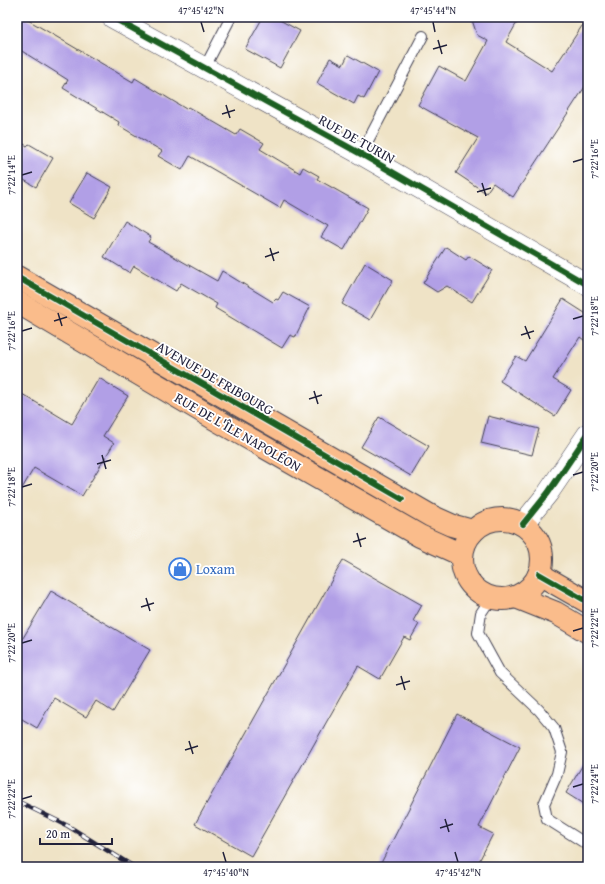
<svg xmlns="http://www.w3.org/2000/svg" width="605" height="884" viewBox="0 0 605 884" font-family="'Gentium Book Plus',serif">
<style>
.building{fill:#b19fe6}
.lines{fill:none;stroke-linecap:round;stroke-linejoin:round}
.lane-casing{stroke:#413f50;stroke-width:12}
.street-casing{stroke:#413f50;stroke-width:22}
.primary-casing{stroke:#413f50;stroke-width:24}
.lane{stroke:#fff;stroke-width:10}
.street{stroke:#fff;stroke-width:21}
.primary{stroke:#fabc8b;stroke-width:22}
.rail-casing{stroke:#22223b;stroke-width:4.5}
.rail{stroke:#fff;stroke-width:3;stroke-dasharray:9;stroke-linecap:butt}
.cycleway-casing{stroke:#fff;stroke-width:8}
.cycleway{stroke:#1b5e20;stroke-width:6}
.ticks{fill:none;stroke:#22223b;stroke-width:1.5}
.labels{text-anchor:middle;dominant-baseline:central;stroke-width:3.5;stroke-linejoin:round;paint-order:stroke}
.street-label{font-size:14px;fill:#22223b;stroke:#fff}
.shop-label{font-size:14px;fill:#366cbe;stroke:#fff;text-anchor:start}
.neatline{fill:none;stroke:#22223b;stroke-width:1.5}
.ticks-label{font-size:10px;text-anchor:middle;fill:#22223b}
</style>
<rect width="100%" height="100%" fill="#fff"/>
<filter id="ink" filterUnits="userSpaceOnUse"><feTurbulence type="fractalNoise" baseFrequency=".025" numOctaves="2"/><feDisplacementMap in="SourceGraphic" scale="8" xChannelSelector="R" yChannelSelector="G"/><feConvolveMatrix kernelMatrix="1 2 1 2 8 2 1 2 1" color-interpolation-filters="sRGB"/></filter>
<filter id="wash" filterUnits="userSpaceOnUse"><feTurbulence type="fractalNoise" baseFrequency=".012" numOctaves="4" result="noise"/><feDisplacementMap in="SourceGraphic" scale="16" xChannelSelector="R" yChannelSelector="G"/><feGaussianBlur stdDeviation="0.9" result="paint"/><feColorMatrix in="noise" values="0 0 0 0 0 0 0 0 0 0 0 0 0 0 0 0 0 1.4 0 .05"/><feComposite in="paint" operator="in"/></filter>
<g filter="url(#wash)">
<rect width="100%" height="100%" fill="#efe3c6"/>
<g id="blocks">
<!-- building -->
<g class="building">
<polygon points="17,17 23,17 133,82 135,78 186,109 188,107 236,135 240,129 264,143 260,149 300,173 303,167 319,176 317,179 368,208 344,250 321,237 328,226 284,200 280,208 190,156 182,170 158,156 162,151 118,125 119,122 63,88 68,80 17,48"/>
<polygon points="263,17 274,17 300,31 280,68 245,49"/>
<polygon points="471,17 520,17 506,42 552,71 588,17 588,82 513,197 493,183 486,193 456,173 478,138 418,105 439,66 466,81 488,41 477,35"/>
<polygon points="348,55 378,72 364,99 358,96 354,104 317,83 330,58 343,65"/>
<polygon points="17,140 27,146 29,144 53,158 36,187 17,176"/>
<polygon points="87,173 112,187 94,218 69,203"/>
<polygon points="125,221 151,237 148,242 217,281 222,271 273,302 276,299 278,300 283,292 310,307 295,337 290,335 282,348 215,308 217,304 181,283 176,291 134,266 130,273 104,257"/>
<polygon points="446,247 466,260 469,256 492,270 472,302 447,286 437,292 423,283"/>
<polygon points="365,263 393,280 370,320 342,304"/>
<polygon points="563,299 588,315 588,343 580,337 553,379 571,390 555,416 500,381 516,356 525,361"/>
<polygon points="99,378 128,396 103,436 114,443 82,496 34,468 17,497 17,391 72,424"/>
<polygon points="488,416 539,429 532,455 481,443"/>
<polygon points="379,417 429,446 411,476 361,447"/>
<polygon points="343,560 422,605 413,621 419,624 410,640 404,637 380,679 358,666 251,856 195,824"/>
<polygon points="51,591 150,650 113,712 96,701 86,717 54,698 37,728 17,716 17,648"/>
<polygon points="457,714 520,747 479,827 493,834 476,867 379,867"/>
<polygon points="588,756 588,807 566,793"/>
</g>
</g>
</g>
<g filter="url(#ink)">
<use href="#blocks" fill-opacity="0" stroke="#413f50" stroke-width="1"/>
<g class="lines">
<!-- lane casing -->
<g class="lane-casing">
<g id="lane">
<polyline points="204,69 231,17"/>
<polyline points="361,154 423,36"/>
<polyline points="491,598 481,613 478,633 500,673 539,710 554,728 562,752 557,774 544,804 547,819 588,845"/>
</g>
</g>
<!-- street casing -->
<g class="street-casing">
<g id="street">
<polyline points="112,17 361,154 588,285"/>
<polyline points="523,524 548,493 588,434"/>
</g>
</g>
<!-- primary casing -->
<g class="primary-casing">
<g id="primary">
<polyline points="17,277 431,516 451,525 473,531"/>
<polyline points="17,302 215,419 420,536 462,555"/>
<circle cx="502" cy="559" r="40"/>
<polyline points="539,574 588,602"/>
<polyline points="516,597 556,613 588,632"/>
</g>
</g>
<!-- lane -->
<use href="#lane" class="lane"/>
<!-- street -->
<use href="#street" class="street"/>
<!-- primary -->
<use href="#primary" class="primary"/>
<!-- rail casing -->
<g class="rail-casing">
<polyline id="rail" points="17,801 68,826 134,867"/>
</g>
<!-- rail -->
<use href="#rail" class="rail"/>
<!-- cycleway casing -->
<g class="cycleway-casing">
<g id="cycleway">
<polyline points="112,17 361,154 588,285"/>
<polyline points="17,277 402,499"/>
<polyline points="523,524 548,493 588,434"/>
<polyline points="539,574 588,602"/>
</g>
</g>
<!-- cycleway -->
<use href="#cycleway" class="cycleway"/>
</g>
</g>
<!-- ticks -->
<path class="ticks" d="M 201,22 L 204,32M 433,22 L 435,32M 438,40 L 442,54M 433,49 L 447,45M 226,105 L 230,118M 222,114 L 235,110M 573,162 L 583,159M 22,175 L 32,172M 482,183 L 486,196M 477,192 L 491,188M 270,248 L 274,261M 265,257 L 279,252M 58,313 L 62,326M 573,319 L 583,316M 54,321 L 67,317M 525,326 L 530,339M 22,331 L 32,328M 521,335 L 534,331M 314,391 L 318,404M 309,399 L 322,395M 102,455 L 106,469M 97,464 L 111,460M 573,475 L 583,472M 22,487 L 32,484M 357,533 L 361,547M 353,542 L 366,538M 146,598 L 150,611M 141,607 L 154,603M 573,631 L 583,628M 22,643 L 32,640M 401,676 L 405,690M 396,685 L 410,681M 189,741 L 193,754M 185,750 L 198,746M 573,787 L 583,784M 22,799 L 32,796M 445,819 L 449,832M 440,828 L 453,824M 223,852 L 226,862M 455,852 L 458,862"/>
<!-- icons -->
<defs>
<g id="shop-ring" transform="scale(1.15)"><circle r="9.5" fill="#fff" stroke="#3f7fe0" stroke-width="1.5"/><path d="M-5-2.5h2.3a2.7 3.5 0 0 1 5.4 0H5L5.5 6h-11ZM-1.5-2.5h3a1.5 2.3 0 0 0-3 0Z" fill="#3f7fe0"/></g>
</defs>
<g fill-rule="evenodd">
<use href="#shop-ring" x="180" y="569"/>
</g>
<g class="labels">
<!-- street labels -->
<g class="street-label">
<text transform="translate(357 139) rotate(29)">RUE DE TURIN</text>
<text transform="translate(215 378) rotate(30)">AVENUE DE FRIBOURG</text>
<text transform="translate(238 432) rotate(30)">RUE DE L'ÎLE NAPOLÉON</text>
</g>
<!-- shop labels -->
<g class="shop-label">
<text x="196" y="569">Loxam</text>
</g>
</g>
<!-- margin -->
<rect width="605" height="884" fill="none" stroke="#fff" stroke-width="44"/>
<!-- scale -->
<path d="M40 838v6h72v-6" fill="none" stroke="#22223b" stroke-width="2"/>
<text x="46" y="838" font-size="12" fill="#22223b" stroke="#ffffff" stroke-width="3" paint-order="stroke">20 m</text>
<rect x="22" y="22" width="561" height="840" class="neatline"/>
<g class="ticks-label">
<text x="201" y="14">47°45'42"N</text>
<text x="433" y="14">47°45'44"N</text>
<text transform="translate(594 159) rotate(-90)" y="4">7°22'16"E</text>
<text transform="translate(11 175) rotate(-90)" y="4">7°22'14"E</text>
<text transform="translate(594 316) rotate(-90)" y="4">7°22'18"E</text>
<text transform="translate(11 331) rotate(-90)" y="4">7°22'16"E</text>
<text transform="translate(594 472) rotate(-90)" y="4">7°22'20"E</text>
<text transform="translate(11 487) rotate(-90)" y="4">7°22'18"E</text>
<text transform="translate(594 628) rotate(-90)" y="4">7°22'22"E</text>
<text transform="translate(11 643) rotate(-90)" y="4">7°22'20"E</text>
<text transform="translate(594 784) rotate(-90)" y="4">7°22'24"E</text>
<text transform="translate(11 799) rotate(-90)" y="4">7°22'22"E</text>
<text x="226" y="876">47°45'40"N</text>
<text x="458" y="876">47°45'42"N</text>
</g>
</svg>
